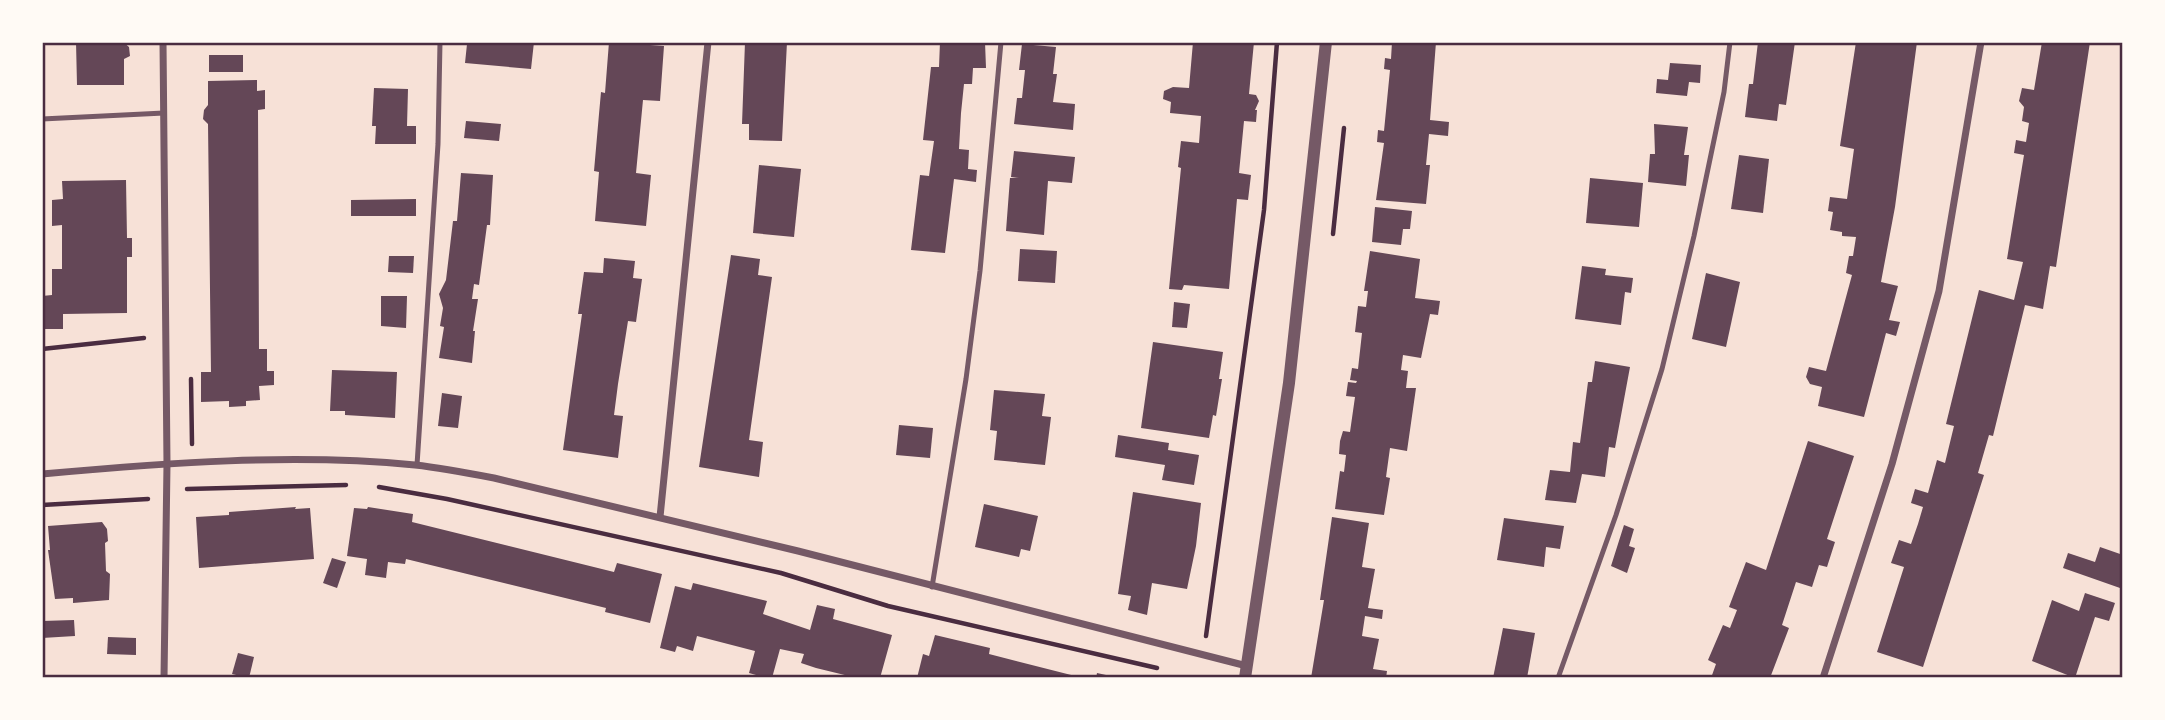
<svg xmlns="http://www.w3.org/2000/svg" width="2165" height="720" viewBox="0 0 2165 720" font-family="Lato,sans-serif">
<style>
.building{fill:#644757}
.lines{fill:none;stroke-linecap:round;stroke-linejoin:round}
.path{stroke:#4a2c40;stroke-width:4.5}
.service{stroke:#755966;stroke-width:5}
.minor{stroke:#755966;stroke-width:7}
.tertiary{stroke:#755966;stroke-width:12}
.neatline{fill:none;stroke:#4a2c40;stroke-width:2.5}
</style>
<rect width="100%" height="100%" fill="#f7e1d7"/>
<!-- building -->
<g class="building">
<polygon points="76,42 123,42 129,47 130,56 124,59 124,85 77,85"/>
<polygon points="473,42 534,42 531,69 465,63 467,44 473,45"/>
<polygon points="609,42 664,46 660,101 643,100 636,173 651,175 646,226 595,221 599,172 594,171 599,114 601,92 605,93"/>
<polygon points="745,42 787,42 782,141 749,140 749,124 742,124"/>
<polygon points="940,42 985,42 986,68 973,68 972,84 964,84 961,113 959,149 969,150 968,169 977,170 976,182 954,179 945,253 911,250 920,175 929,176 934,141 923,140 931,67 939,67"/>
<polygon points="1193,42 1254,42 1249,94 1256,95 1259,101 1255,110 1257,110 1256,122 1244,121 1239,173 1251,175 1248,200 1237,199 1229,289 1184,285 1182,290 1169,289 1181,168 1178,167 1181,141 1199,143 1201,116 1170,113 1171,102 1163,99 1164,91 1173,87 1189,88"/>
<polygon points="1392,42 1436,42 1430,120 1449,122 1448,136 1429,134 1426,165 1430,165 1426,204 1376,200 1384,143 1377,142 1378,130 1384,131 1390,70 1384,69 1385,58 1391,59"/>
<polygon points="1758,42 1795,42 1786,105 1779,104 1777,121 1745,117 1749,84 1753,84"/>
<polygon points="1856,42 1917,42 1895,207 1881,282 1898,286 1889,320 1900,322 1896,336 1886,333 1864,417 1818,406 1822,387 1810,384 1806,377 1809,367 1826,371 1852,275 1846,273 1849,256 1853,256 1856,237 1842,236 1842,232 1830,230 1833,212 1828,211 1830,197 1847,199 1854,149 1840,146"/>
<polygon points="2042,42 2090,42 2056,267 2050,266 2043,309 2025,305 1993,436 1989,435 1978,473 1984,475 1923,667 1877,652 1904,567 1891,563 1899,540 1911,544 1918,524 1923,507 1911,503 1915,489 1928,493 1937,460 1945,463 1954,426 1946,424 1979,290 2014,300 2023,262 2007,259 2024,155 2014,153 2016,140 2026,142 2029,123 2022,121 2024,107 2019,101 2022,88 2034,90"/>
<polygon points="1022,44 1056,47 1053,74 1057,74 1053,102 1075,104 1073,130 1014,124 1017,98 1022,98 1025,70 1019,70"/>
<rect x="209" y="55" width="34" height="17"/>
<polygon points="1670,63 1701,65 1700,83 1689,82 1687,96 1656,93 1657,79 1668,80"/>
<polygon points="257,80 257,91 265,90 265,109 258,110 259,349 267,349 267,371 274,371 274,385 259,386 260,400 246,401 246,406 229,407 229,401 201,402 201,372 211,372 208,124 203,119 204,110 208,105 208,81"/>
<polygon points="374,88 408,89 407,126 416,126 416,144 375,144 376,126 372,126"/>
<polygon points="466,121 501,124 499,141 464,138"/>
<polygon points="1654,124 1688,127 1684,155 1689,155 1686,186 1648,182 1650,154 1655,154"/>
<polygon points="1014,151 1075,157 1072,183 1048,181 1044,235 1006,231 1010,178 1019,178 1011,177"/>
<polygon points="1739,155 1769,159 1763,213 1731,209"/>
<polygon points="759,165 801,169 794,237 753,233"/>
<polygon points="461,173 493,175 490,225 487,225 479,285 474,284 472,299 478,299 473,331 475,331 472,363 439,358 444,327 440,326 443,308 439,294 446,280 453,221 457,221"/>
<polygon points="1590,178 1643,183 1639,227 1586,223"/>
<polygon points="126,180 127,238 132,238 132,257 127,257 127,313 63,314 63,329 42,329 42,296 52,295 52,269 62,269 62,225 52,226 52,200 63,199 62,181"/>
<polygon points="416,199 416,216 351,216 351,200"/>
<polygon points="1375,207 1412,211 1410,229 1403,229 1401,245 1372,242"/>
<polygon points="1020,249 1057,251 1055,283 1018,281"/>
<polygon points="1370,251 1420,259 1415,298 1440,301 1438,315 1430,314 1421,358 1403,355 1401,370 1408,371 1406,388 1416,388 1407,451 1390,448 1386,477 1390,478 1384,515 1335,509 1340,471 1344,472 1346,455 1339,454 1340,441 1343,431 1350,432 1355,397 1346,396 1348,382 1356,383 1357,381 1350,380 1352,368 1358,369 1362,333 1355,332 1358,306 1366,307 1368,291 1364,291"/>
<polygon points="731,255 760,259 758,275 772,277 749,440 763,442 759,477 699,467"/>
<polygon points="389,256 414,256 413,273 388,272"/>
<polygon points="604,258 635,261 633,278 642,279 636,322 628,321 618,384 614,415 623,416 618,458 563,450 582,314 578,314 584,272 603,273"/>
<polygon points="1582,266 1606,269 1605,275 1633,278 1631,293 1625,292 1621,325 1575,319"/>
<polygon points="1706,273 1740,282 1726,347 1692,339"/>
<polygon points="381,296 407,296 406,328 381,326"/>
<polygon points="1174,302 1190,304 1187,328 1172,327"/>
<polygon points="1153,342 1223,352 1219,379 1222,379 1216,416 1213,415 1209,438 1141,428"/>
<polygon points="1595,361 1630,367 1615,448 1609,447 1605,477 1582,474 1576,503 1545,500 1550,470 1570,472 1573,442 1580,443 1588,382 1592,382"/>
<polygon points="332,370 397,372 395,418 345,415 345,411 330,411"/>
<polygon points="994,390 1045,394 1042,416 1051,417 1045,465 994,460 997,431 990,430"/>
<polygon points="442,393 462,396 458,428 438,426"/>
<polygon points="899,425 933,428 930,458 896,455"/>
<polygon points="1118,435 1169,443 1168,450 1199,455 1194,485 1162,480 1165,465 1115,457"/>
<polygon points="1808,441 1854,456 1827,539 1835,542 1827,567 1819,565 1812,587 1796,582 1782,625 1789,628 1770,678 1711,678 1716,664 1708,660 1723,625 1730,628 1737,610 1729,607 1746,562 1766,570"/>
<polygon points="1133,492 1201,503 1196,546 1187,589 1152,583 1147,615 1128,610 1131,596 1118,594"/>
<polygon points="984,504 1038,516 1030,551 1021,549 1019,557 975,547"/>
<polygon points="296,507 295,509 310,508 314,559 199,568 196,517 229,515 229,512"/>
<polygon points="368,507 413,514 412,522 614,572 617,563 662,574 650,623 605,612 606,608 406,559 405,564 388,562 386,578 365,575 367,559 347,556 354,508 367,509"/>
<polygon points="1332,517 1369,523 1362,567 1375,569 1368,608 1383,610 1382,619 1365,616 1362,636 1379,639 1373,669 1387,671 1386,678 1311,678 1324,600 1320,600"/>
<polygon points="1504,518 1564,526 1560,549 1546,547 1544,567 1497,560"/>
<polygon points="102,522 107,529 108,541 105,543 106,571 110,574 109,600 73,603 73,598 55,599 48,550 50,550 48,526"/>
<polygon points="1624,525 1634,529 1629,546 1635,548 1627,573 1611,566"/>
<polygon points="2100,547 2123,555 2123,579 2120,588 2063,568 2068,553 2095,562"/>
<polygon points="332,558 346,562 337,588 323,583"/>
<polygon points="693,583 767,601 763,614 810,630 817,605 835,609 833,619 892,635 880,678 857,678 816,668 801,663 804,654 780,649 772,678 767,678 749,673 755,651 697,636 693,651 677,646 675,652 660,648 675,586 691,590"/>
<polygon points="2085,593 2115,603 2109,621 2095,617 2075,678 2032,661 2052,600 2079,611"/>
<polygon points="74,620 75,636 42,638 42,621"/>
<polygon points="1503,628 1535,633 1527,678 1493,678"/>
<polygon points="935,635 990,648 989,654 1083,678 917,678 923,654 929,656"/>
<polygon points="108,637 136,638 136,655 107,654"/>
<polygon points="238,653 254,657 249,678 232,674"/>
<polygon points="1097,673 1115,677 1114,678 1096,678"/>
</g>
<g class="lines">
<!-- path -->
<g class="path">
<polyline points="1333,234 1344,128"/>
<polyline points="42,349 144,338"/>
<polyline points="191,379 192,444"/>
<polyline points="379,487 447,499 781,573 888,606 1157,668"/>
<polyline points="187,489 346,485"/>
<polyline points="42,505 148,499"/>
<polyline points="1206,636 1264,210 1277,42"/>
</g>
<!-- service -->
<g class="service">
<polyline points="42,119 164,113"/>
<polyline points="417,465 438,144 440,42"/>
<polyline points="932,587 966,379 980,271 1001,42"/>
<polyline points="1558,678 1616,515 1662,369 1694,236 1724,92 1730,42"/>
</g>
<!-- minor -->
<g class="minor">
<polyline points="163,42 167,464 164,678"/>
<path d="M 42,474 C 165,463 292,453 415,465 C 442,468 468,473 494,478 L 798,551 L 1247,666"/>
<polyline points="660,517 708,42"/>
<polyline points="1823,678 1892,464 1939,291 1981,42"/>
</g>
<!-- tertiary -->
<polyline class="tertiary" points="1245,678 1289,383 1326,42"/>
</g>
<!-- border -->
<rect width="2165" height="720" fill="none" stroke="#fffaf5" stroke-width="88"/>
<rect x="44" y="44" width="2077" height="632" class="neatline"/>
</svg>
